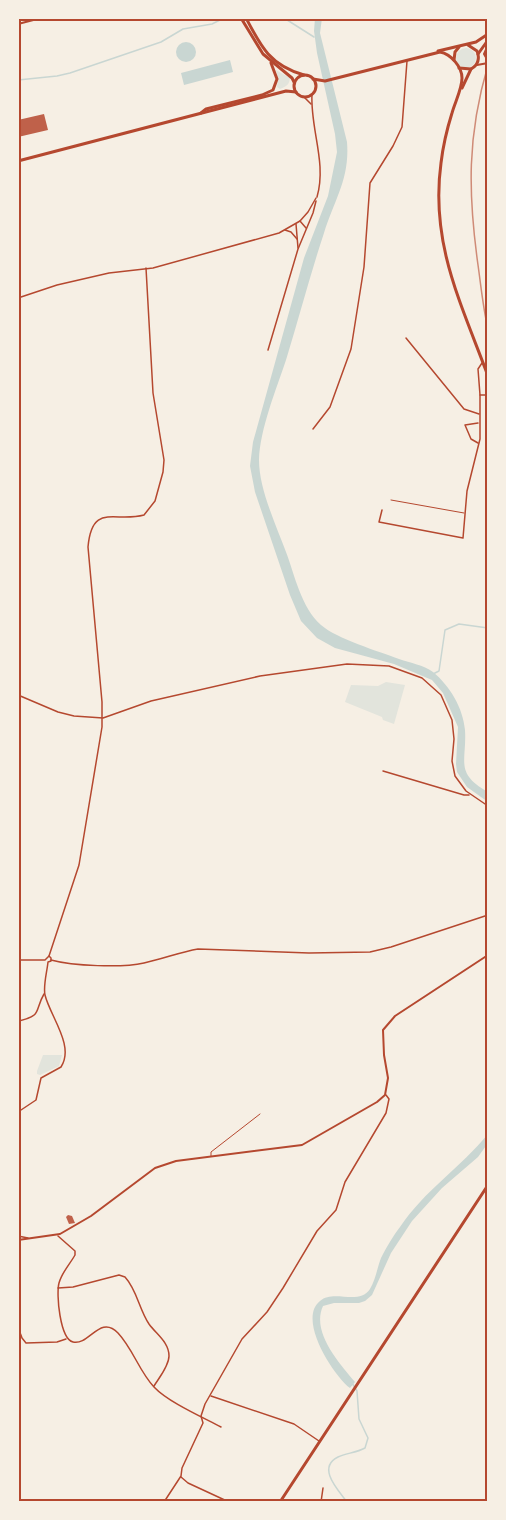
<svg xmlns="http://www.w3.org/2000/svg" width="506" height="1520" viewBox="0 0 506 1520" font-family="Inter,sans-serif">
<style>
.green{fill:#e2e4dc}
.water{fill:#c9d6d2}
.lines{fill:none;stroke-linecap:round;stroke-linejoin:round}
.stream{stroke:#c9d6d2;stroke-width:1.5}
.building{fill:#bf614a}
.service{stroke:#b5482f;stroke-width:1}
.minor{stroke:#b5482f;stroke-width:1.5}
.tertiary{stroke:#b5482f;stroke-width:2}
.secondary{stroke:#b5482f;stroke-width:2}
.primary{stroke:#b5482f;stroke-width:3}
.rail{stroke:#cf8b77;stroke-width:1.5}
.neatline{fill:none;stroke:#b5482f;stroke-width:2}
</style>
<rect width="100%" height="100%" fill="#f6efe4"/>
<!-- green -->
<g class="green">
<circle cx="466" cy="58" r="10"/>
<path d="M 276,70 L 290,78 C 289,85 287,86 280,89 L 277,87 L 278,79 Z"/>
<polygon points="386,682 405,685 394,724 383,720 382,717 345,702 351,685 378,686"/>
<polygon points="43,1055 62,1055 59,1066 40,1075 37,1074 37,1071"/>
</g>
<!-- water -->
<g class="water">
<path d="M 315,18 L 322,18 L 320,33 L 347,142 C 350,179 334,200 324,233 C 310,275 299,318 286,360 C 276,390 260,429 259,460 C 259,489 276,525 286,552 C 295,576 301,607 321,625 C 337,639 378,651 399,659 C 411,663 423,665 433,672 C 450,686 463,708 465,730 C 467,761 454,773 488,792 L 488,802 L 467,787 L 457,772 L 456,764 L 458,727 L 443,693 L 432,680 L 394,664 L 335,648 L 317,638 L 301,621 L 290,595 L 255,492 L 250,466 L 253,442 L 304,258 L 328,196 L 337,152 L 335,134 L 317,53 L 314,31 Z"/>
<circle cx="186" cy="52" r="10"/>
<polygon points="230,60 233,72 184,85 181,73"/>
<path d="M 488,1134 L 488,1143 L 478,1157 L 442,1188 L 412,1221 L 391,1253 L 372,1295 L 365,1301 L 359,1303 L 334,1303 L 323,1306 C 311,1332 339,1363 355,1382 L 350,1388 C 333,1375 297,1319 320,1301 C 334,1289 359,1306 370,1289 C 376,1279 377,1268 381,1258 C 386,1248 393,1236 400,1227 C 424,1191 461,1167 488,1134 Z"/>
</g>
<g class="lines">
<!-- stream -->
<g class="stream">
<polyline points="284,18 314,37"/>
<polyline points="18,80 57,76 70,73 161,42 183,29 212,24 224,18"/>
<polyline points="433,674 439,671 445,630 459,624 488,628"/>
<path d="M 347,1502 C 339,1491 316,1468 338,1457 C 346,1453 356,1453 365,1448 L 368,1438 L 359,1419 L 357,1391 L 352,1383"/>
</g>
</g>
<!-- building -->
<g class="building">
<polygon points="44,114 48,130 18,137 18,120"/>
<polygon points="68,1215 72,1216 75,1223 69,1224 66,1217"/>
</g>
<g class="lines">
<!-- service -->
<g class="service">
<polyline points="391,500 464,513"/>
<polyline points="211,1156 211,1152 260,1114"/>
</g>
<!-- minor -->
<g class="minor">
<path d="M 312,94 C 310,129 327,162 317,197"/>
<polyline points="304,97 311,104"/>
<polyline points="300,221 306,228"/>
<polyline points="296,224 298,248"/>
<polyline points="285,230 291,232 297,239"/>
<polyline points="18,298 57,285 109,273 153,268 279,233 300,221 308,212 316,198"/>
<polyline points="406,338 464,409 479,414"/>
<polyline points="268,350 298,249 313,213 316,201"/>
<polyline points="480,395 488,395"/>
<polyline points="313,429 330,407 351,349 364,267 370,183 393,146 402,127 407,61"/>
<polyline points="478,443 471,439 465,425 478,423"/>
<polyline points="382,510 379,522 463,538 467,491 480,439 480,395 478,369 482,363"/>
<polyline points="18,695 58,712 74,716 103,718 151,701 260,676 347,664 389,666 422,678 441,695 452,720 454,739 452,761 455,776 466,791 488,806"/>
<polyline points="383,771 464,795 469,795"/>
<path d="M 49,956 L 79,865 L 102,727 L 102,702 L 88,547 C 92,502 115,523 144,515 L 155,501 L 163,472 L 164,460 L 153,393 L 146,268"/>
<path d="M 18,960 L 45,960 L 49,956 L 51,958 L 51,961 L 48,962 C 47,972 43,986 45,995 C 50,1016 75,1046 61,1067 L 41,1078 L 36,1100 L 18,1112"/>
<path d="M 51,960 C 73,966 122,968 144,963 C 163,959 180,952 198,949 L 309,953 L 370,952 L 391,947 L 488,915"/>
<path d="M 19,1021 C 43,1015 34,1011 44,994"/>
<polyline points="18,1236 28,1238"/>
<path d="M 58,1236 L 75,1251 L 75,1255 C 70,1264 62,1272 59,1283 C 56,1294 60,1339 73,1342 C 89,1346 100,1314 118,1333 C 133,1349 139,1371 154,1387 C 168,1402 202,1417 221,1427"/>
<path d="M 58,1288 L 73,1287 L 119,1275 L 125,1277 C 137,1290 139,1309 149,1324 C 156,1334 169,1342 169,1356 C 169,1366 159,1378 154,1386"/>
<polyline points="18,1327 22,1338 26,1343 57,1342 66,1339"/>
<polyline points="211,1396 294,1424 319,1441"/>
<polyline points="181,1477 188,1483 229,1502"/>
<polyline points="164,1502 181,1476 182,1468 203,1423 201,1416 205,1404 242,1339 267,1312 283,1288 317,1231 336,1210 345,1182 386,1113 389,1099 386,1095"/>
<polyline points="321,1502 323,1488"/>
</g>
<!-- tertiary -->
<g class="tertiary">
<polyline points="18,24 41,18"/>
<polyline points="488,45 484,54 488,61"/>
<polyline points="477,65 488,63"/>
</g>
<!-- secondary -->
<polyline class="secondary" points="18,1240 60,1234 91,1216 155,1168 176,1161 302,1145 377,1102 385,1095 388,1078 384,1055 383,1030 395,1016 488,955"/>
<!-- primary -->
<g class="primary">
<polyline points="241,18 263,54 292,78 294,82"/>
<path d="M 246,18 C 261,47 270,65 304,75"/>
<polyline points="438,51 476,42 488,34"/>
<polyline points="478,54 488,40"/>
<polyline points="454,60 455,52 459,47"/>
<path d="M 459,68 L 471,69 C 478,65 480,59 477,51 L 468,45"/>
<circle cx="305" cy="86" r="11"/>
<path d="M 313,79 L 325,81 L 440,52 C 451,54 462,67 462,78 C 462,89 455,102 452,113 C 447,129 443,146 441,163 C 430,243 461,303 488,376"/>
<polyline points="462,88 471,69"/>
<polyline points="201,113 206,109 262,95 273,90 277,79 271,63"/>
<polyline points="18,161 286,91 296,92"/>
<polyline points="280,1502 488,1185"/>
</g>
<!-- rail -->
<path class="rail" d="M 488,65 C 467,136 468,193 478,265 C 481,286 483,308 488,329"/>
</g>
<!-- border -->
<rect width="506" height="1520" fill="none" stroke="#f6efe4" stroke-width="39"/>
<rect x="20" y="20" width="466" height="1480" class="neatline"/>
</svg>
